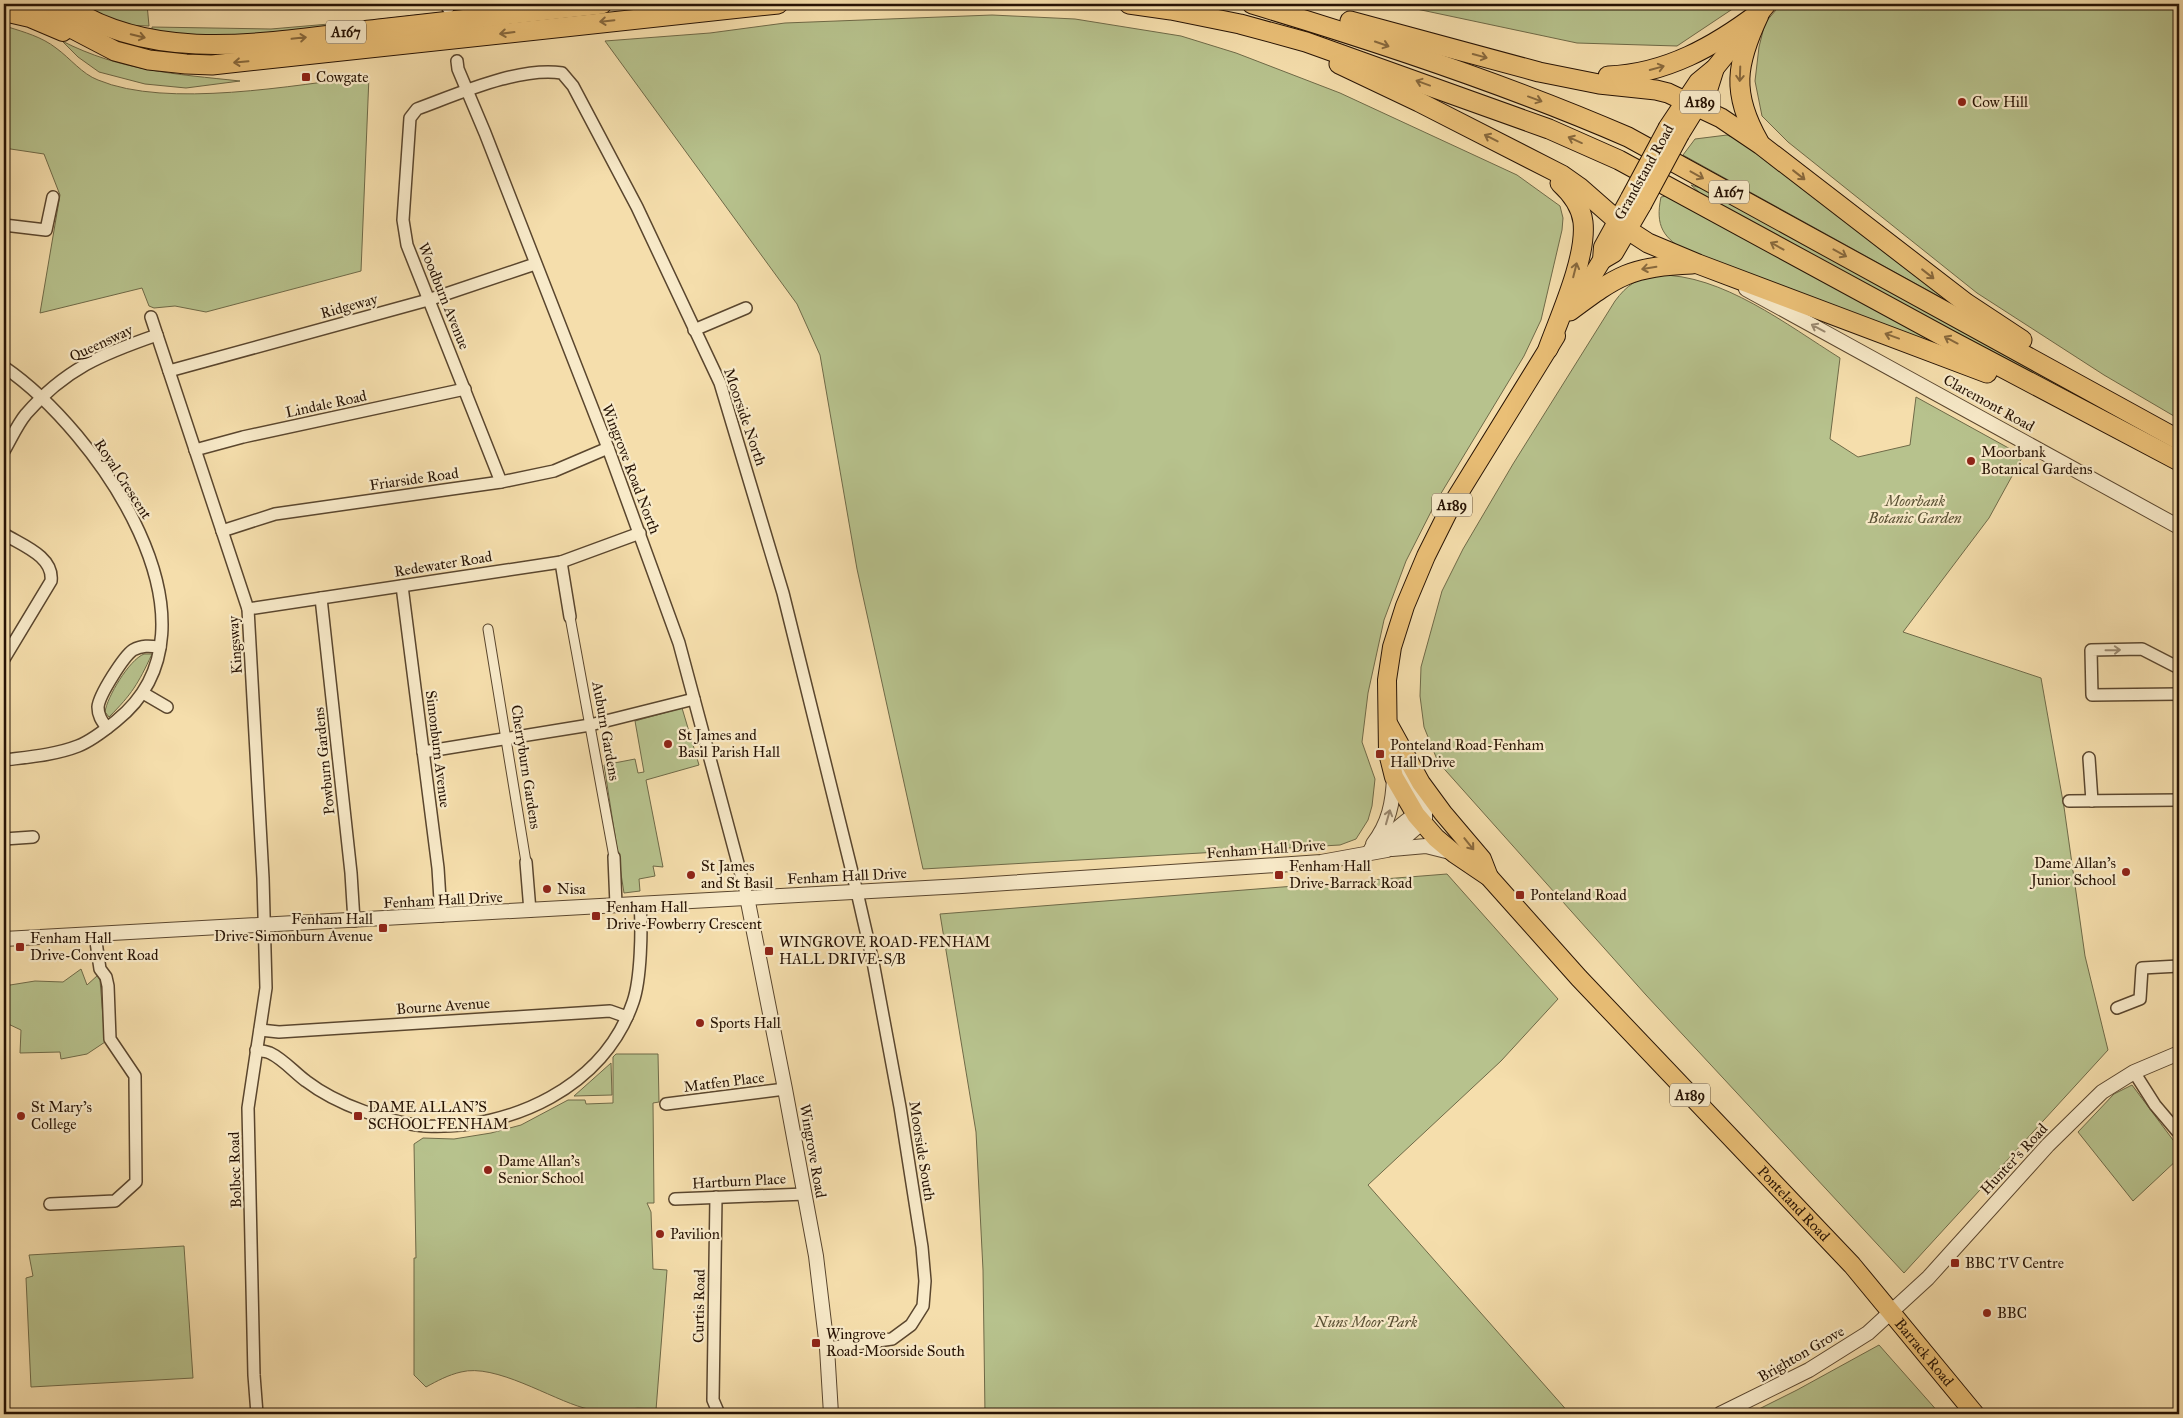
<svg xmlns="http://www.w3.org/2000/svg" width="2183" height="1418" viewBox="0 0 2183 1418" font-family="'IM FELL Great Primer',serif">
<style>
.green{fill:#b7c28d;stroke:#6f6a48}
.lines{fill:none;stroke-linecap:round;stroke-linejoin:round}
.pedestrian-casing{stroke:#5a462e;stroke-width:11}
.minor-casing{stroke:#5a462e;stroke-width:14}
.tertiary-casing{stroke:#5a462e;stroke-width:16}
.primary-casing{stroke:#271304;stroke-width:20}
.trunk-casing{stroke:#271304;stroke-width:21}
.pedestrian{stroke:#f8eac9;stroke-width:9}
.minor{stroke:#f8eac9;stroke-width:11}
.tertiary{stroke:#f8eac9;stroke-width:14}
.primary{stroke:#eabf76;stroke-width:18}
.trunk{stroke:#eabf76;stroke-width:19}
.primary-bridge-casing{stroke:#271304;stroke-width:20;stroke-linecap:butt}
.primary-bridge{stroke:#eabf76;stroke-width:18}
.oneway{stroke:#88693d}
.oneway2{stroke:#9a8970}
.poi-dot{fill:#8f2418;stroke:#f8eac9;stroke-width:2}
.labels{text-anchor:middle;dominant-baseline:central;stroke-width:4.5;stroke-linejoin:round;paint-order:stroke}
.shield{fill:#f8eac9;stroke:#66543f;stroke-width:1}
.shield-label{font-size:14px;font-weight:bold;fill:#271304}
.poi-label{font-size:15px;fill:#271304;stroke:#f8eac9;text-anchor:start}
.street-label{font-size:15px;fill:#271304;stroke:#f8eac9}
.park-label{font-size:15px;font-style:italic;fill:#595034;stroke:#f8eac9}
</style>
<rect width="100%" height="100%" fill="#f5deac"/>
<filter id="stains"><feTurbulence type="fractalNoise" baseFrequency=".004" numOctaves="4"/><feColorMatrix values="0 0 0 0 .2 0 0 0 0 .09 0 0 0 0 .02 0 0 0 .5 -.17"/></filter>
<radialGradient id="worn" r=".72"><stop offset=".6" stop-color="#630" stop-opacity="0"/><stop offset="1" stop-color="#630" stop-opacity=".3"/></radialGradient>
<!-- green -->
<g class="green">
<polygon points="78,4 147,4 149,26 124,25"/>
<polygon points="517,4 559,4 358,25 203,38 152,31 152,27 271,29 364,21"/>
<polygon points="1393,4 1740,4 1677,46 1577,43"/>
<polygon points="1781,4 2179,4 2179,419 2104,375 1977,293 1788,142 1762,116 1755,81 1759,47 1765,23"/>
<polygon points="992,15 1075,19 1181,36 1236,53 1340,93 1517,175 1560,206 1563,218 1562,230 1541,320 1524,356 1437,500 1406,561 1384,620 1368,693 1362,742 1375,779 1372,806 1368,820 1356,839 1340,845 923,869 857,569 820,355 797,304 605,41 710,33 785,23"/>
<path d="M 8,27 C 24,32 42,37 56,48 C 70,58 82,74 98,80 C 167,109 295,85 369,76 L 361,271 L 206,312 L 175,306 L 154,308 L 149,306 L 142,288 L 40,313 L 60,195 L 44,154 L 4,148 L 4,28 Z"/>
<path d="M 62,41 C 121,71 175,74 240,81 L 186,88 L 145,84 L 99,72 L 78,57 Z"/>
<polygon points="1727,135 1743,142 1951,298 1949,302 1683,155 1695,139"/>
<polygon points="1691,185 1719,194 2107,410 2105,413 1711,203"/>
<path d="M 1667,196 L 1953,352 L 1688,252 C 1663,238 1655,226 1661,197 Z"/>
<path d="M 1658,275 C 1722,274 1787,325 1840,358 L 1830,439 L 1858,457 L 1910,445 L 1916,397 L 2023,456 L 1989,518 L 1903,632 L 2041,678 L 2064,807 L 2085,956 L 2108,1050 L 1904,1273 L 1646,995 L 1438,762 L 1424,727 L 1420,696 L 1421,667 L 1442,591 L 1463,549 L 1513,464 L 1615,301 C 1627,285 1637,278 1658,275 Z"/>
<path d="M 144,654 L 152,654 C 138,684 132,694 109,717 L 105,712 C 107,697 129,660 144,654 Z"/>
<polygon points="682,708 699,765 646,780 663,867 653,866 655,876 639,879 640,891 624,893 604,765 635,759 638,773 644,772 635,721"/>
<polygon points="1447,874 1558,999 1501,1061 1368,1185 1570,1414 985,1414 983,1270 976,1132 940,914"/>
<polygon points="81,969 87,985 98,975 100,980 105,1042 87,1054 61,1059 60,1052 20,1053 21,1030 4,1022 4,986 35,981 63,982"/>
<path d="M 616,1054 L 658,1054 L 659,1102 L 653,1103 L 654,1203 L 647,1203 L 651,1212 L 653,1269 L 667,1270 L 656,1410 C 631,1404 611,1416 584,1408 C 551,1399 495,1363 461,1372 C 448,1375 437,1381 426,1387 L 414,1375 L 414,1258 L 416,1258 L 414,1144 L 423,1138 L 454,1139 L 491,1133 L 521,1125 L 568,1100 L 585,1100 L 586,1104 L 613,1103 L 613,1057 Z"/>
<polygon points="611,1063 612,1095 574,1096"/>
<polygon points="2132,1085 2179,1148 2179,1158 2133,1201 2078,1132 2114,1094"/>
<polygon points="184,1246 193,1378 31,1387 26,1278 33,1276 29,1255"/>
<polygon points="1879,1345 1940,1414 1749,1414 1797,1390"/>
</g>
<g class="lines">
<!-- pedestrian casing -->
<g class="pedestrian-casing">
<g id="pedestrian">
<polyline points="570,617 614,857"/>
<polyline points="488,629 526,862"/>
</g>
</g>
<!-- minor casing -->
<g class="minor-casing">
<g id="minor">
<polyline points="50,4 70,20"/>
<polyline points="447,4 448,8"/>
<polyline points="457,61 458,69 485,133 608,448 679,643 747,897"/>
<polyline points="4,225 46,230 53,197"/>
<polyline points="151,317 248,609 263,878 266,988 248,1108 254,1375 257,1414"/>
<polyline points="694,330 746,308"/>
<path d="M 4,367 C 96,430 235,626 116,721 C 105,730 91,741 78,746 C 55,755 28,757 4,760"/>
<polyline points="169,371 428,300 535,264"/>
<polyline points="195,450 243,437 465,389"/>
<path d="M 4,451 C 11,439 17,425 26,414 C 65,369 102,354 157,335"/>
<path d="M 501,482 L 407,245 L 403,220 L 410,118 L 417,109 C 458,94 520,66 562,73 L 573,86 L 637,207 L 720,383 L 783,593 L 857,892 L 873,962 L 900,1107 L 922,1247 L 925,1281 L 923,1306 L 911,1325 L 892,1339 L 827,1348"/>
<polyline points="222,531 275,514 501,482 554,471 608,448"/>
<path d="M 4,534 C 21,545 54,556 51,581 L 4,659"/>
<polyline points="561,562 570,617"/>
<polyline points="402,586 438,868 441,916"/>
<polyline points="321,598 351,873 354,921"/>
<polyline points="248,609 561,562 640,533"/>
<polyline points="2179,668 2142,649 2091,650 2092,695 2179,694"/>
<polyline points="143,693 167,707"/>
<path d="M 107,728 C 102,721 98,716 98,707 C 99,695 124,656 133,650 C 142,645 150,646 160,647"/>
<polyline points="423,752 590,725 694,699"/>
<polyline points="2089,758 2092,801"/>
<polyline points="2069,801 2179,800"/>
<polyline points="4,839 33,837"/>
<polyline points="614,857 616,905"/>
<polyline points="526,862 530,911"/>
<polyline points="2117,1008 2140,999 2142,968 2179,966"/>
<polyline points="260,1030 279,1032 610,1011 627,1017"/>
<path d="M 256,1050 C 260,1051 266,1051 270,1053 C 283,1059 295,1073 306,1081 C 323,1094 344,1104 363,1111 C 383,1118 405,1125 426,1126 C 511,1130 604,1087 633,1002 C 641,979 642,929 640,904"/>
<polyline points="2134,1072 2155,1105 2177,1131 2179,1130"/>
<polyline points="666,1104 785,1089"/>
<polyline points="716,1197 713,1400 719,1414"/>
<polyline points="675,1199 805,1194"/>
<polyline points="50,1204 115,1201 136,1182 135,1076 110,1039 108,986 106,977 100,969 95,935"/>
</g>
</g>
<!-- tertiary casing -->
<g class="tertiary-casing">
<g id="tertiary">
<polyline points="1746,289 2179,527"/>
<path d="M 1373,844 C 1389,823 1393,803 1394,777"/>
<path d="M 1371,849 C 1388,840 1407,815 1425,811"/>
<polyline points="1392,849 1426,846 1450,852"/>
<polyline points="747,897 785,1089 816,1256 827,1348 831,1414"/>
<polyline points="4,939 962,886 1321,862 1387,850 1402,840 1425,820 1425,806 1399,761 1394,744"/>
<polyline points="1720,1414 1809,1370 1868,1333 1928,1278 2048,1145 2102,1092 2134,1072 2179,1053"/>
</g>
</g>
<!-- primary casing -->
<g class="primary-casing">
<g id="primary">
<polyline points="4,12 30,18 63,32"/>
<polyline points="1668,127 1698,82 1715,68 1767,4"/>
<polyline points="1680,134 1709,87 1715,68"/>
<polyline points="1602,260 1614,253 1642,205"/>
<polyline points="1572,309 1602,260 1603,247 1630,198"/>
<path id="s1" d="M 1556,336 L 1451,506 L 1426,556 L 1405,606 L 1392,647 L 1387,680 L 1388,753 L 1394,777 L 1416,815 L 1436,838 L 1455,854 L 1489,877 L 1579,978 L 1852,1265 L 1975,1414"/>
<polyline points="1389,725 1421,783 1443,813 1482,859 1489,877"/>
</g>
</g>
<!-- trunk casing -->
<g class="trunk-casing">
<g id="trunk">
<polyline points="32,4 48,16 115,51 149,60 186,64 212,65 778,4"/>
<path d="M 64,4 C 158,69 283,39 388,28 C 459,20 531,12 602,4"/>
<polyline points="1129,4 1171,10 1240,24 1306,42 1549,129 1619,160 1950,340 2179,461"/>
<path d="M 1252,4 C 1379,42 1506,84 1628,137 L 2179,440"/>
<path d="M 1759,15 C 1736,64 1731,93 1759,142"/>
<polyline points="1350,21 1539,72 1599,84 1656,90 1668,93 1721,118 1761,145 1966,303 2022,340"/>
<polyline points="1339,64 1419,102 1562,175 1579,187 1628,230 1648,243 1698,264 1987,373"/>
<path d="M 1608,76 C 1666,74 1715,46 1760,12"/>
<path d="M 1570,311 C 1617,276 1631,266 1692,264"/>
<path d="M 1548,349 C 1560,316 1587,257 1583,222 C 1581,206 1572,194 1560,183"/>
</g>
</g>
<!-- pedestrian -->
<use href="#pedestrian" class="pedestrian"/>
<!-- minor -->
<use href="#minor" class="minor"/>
<!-- tertiary -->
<use href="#tertiary" class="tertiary"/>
<!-- primary -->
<use href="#primary" class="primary"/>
<!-- trunk -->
<use href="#trunk" class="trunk"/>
<!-- primary-bridge casing -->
<g class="primary-bridge-casing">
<g id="primary-bridge">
<polyline points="1630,198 1668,127"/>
<polyline points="1642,205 1680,134"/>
</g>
</g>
<!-- primary-bridge -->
<use href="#primary-bridge" class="primary-bridge"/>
</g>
<!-- one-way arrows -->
<defs><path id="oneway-shaft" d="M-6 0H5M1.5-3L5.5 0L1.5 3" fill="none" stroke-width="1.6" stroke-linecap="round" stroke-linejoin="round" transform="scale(1.25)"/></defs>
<g class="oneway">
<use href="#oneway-shaft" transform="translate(607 21) rotate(174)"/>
<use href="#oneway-shaft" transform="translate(507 33) rotate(173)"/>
<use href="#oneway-shaft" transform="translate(138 36) rotate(14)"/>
<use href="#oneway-shaft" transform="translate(299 38) rotate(-6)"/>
<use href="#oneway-shaft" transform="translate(1382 44) rotate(19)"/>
<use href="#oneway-shaft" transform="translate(1480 56) rotate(15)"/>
<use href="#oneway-shaft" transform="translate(241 62) rotate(175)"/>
<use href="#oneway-shaft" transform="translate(1657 68) rotate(-15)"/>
<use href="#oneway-shaft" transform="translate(1740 74) rotate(92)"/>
<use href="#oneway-shaft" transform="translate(1423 83) rotate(-160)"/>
<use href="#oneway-shaft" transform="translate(1535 99) rotate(20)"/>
<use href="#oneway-shaft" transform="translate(1491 138) rotate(-153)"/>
<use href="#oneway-shaft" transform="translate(1575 140) rotate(-156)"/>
<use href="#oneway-shaft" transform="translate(1697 175) rotate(29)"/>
<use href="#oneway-shaft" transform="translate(1799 175) rotate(38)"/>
<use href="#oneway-shaft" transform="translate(1777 246) rotate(-151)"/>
<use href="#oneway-shaft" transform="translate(1840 253) rotate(29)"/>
<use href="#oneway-shaft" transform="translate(1649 268) rotate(171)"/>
<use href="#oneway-shaft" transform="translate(1575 270) rotate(-76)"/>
<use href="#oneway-shaft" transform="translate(1928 274) rotate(38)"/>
<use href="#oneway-shaft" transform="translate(1892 336) rotate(-160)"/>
<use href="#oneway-shaft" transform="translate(1951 340) rotate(-152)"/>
<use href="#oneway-shaft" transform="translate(1469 844) rotate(51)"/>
</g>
<g class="oneway2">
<use href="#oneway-shaft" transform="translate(1818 328) rotate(-152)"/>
<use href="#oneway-shaft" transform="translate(2113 650) rotate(-1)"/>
<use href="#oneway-shaft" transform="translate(1388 817) rotate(-74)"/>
</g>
<!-- markers -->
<g class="poi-dot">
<rect x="301" y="72" width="10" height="10" rx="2.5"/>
<circle cx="1962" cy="102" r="5"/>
<circle cx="1971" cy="461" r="5"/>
<circle cx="668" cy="744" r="5"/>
<rect x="1375" y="749" width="10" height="10" rx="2.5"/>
<circle cx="2126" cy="872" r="5"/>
<circle cx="691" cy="875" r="5"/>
<rect x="1274" y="870" width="10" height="10" rx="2.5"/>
<circle cx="547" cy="889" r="5"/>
<rect x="1515" y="890" width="10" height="10" rx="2.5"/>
<rect x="591" y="911" width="10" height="10" rx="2.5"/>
<rect x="378" y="923" width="10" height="10" rx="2.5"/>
<rect x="15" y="942" width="10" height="10" rx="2.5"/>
<rect x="764" y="946" width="10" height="10" rx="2.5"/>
<circle cx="700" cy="1023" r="5"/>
<circle cx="21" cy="1116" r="5"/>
<rect x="353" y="1111" width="10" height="10" rx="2.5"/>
<circle cx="488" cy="1170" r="5"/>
<circle cx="660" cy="1234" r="5"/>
<rect x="1950" y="1258" width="10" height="10" rx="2.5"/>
<circle cx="1987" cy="1313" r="5"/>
<rect x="811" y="1338" width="10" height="10" rx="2.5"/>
</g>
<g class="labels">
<!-- shield labels -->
<g class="shield">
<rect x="326" y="20.5" width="40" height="23" rx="4"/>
<rect x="1680" y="90.5" width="40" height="23" rx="4"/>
<rect x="1709" y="180.5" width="40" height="23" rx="4"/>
<rect x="1432" y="493.5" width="40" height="23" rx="4"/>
<rect x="1670" y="1083.5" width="40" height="23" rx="4"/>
</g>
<g class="shield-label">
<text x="346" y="32">A167</text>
<text x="1700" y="102">A189</text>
<text x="1729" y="192">A167</text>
<text x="1452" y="505">A189</text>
<text x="1690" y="1095">A189</text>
</g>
<!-- poi labels -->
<g class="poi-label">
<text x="316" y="77">Cowgate</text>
<text x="1972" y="102">Cow Hill</text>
<text x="1981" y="452">Moorbank<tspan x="1981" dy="17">Botanical Gardens</tspan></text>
<text x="678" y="735">St James and<tspan x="678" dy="17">Basil Parish Hall</tspan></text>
<text x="1390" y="745">Ponteland Road-Fenham<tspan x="1390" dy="17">Hall Drive</tspan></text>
<text x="2116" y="863" text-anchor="end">Dame Allan's<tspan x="2116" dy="17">Junior School</tspan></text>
<text x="701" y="866">St James<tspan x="701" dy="17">and St Basil</tspan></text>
<text x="1289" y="866">Fenham Hall<tspan x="1289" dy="17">Drive-Barrack Road</tspan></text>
<text x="557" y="889">Nisa</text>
<text x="1530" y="895">Ponteland Road</text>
<text x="606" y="907">Fenham Hall<tspan x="606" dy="17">Drive-Fowberry Crescent</tspan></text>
<text x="373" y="919" text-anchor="end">Fenham Hall<tspan x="373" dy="17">Drive-Simonburn Avenue</tspan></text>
<text x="30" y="938">Fenham Hall<tspan x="30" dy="17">Drive-Convent Road</tspan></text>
<text x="779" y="942">WINGROVE ROAD-FENHAM<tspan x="779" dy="17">HALL DRIVE-S/B</tspan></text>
<text x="710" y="1023">Sports Hall</text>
<text x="31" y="1107">St Mary's<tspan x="31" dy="17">College</tspan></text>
<text x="368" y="1107">DAME ALLAN'S<tspan x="368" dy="17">SCHOOL FENHAM</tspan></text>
<text x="498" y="1161">Dame Allan's<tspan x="498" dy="17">Senior School</tspan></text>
<text x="670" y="1234">Pavilion</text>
<text x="1965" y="1263">BBC TV Centre</text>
<text x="1997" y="1313">BBC</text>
<text x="826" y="1334">Wingrove<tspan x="826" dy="17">Road-Moorside South</tspan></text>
</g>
<!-- street labels -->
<g class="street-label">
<text transform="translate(1644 172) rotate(-61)">Grandstand Road</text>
<text transform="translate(444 296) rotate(68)">Woodburn Avenue</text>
<text transform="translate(349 306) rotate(-15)">Ridgeway</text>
<text transform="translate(101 343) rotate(-25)">Queensway</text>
<text transform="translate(1989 403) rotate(29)">Claremont Road</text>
<text transform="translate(326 404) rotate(-12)">Lindale Road</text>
<text transform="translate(745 417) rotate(71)">Moorside North</text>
<text transform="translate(631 469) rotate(69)">Wingrove Road North</text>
<text transform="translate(123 479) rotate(57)">Royal Crescent</text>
<text transform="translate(414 479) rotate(-8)">Friarside Road</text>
<text transform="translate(443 564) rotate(-9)">Redewater Road</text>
<text transform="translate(235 645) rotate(-94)">Kingsway</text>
<text transform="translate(606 731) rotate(80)">Auburn Gardens</text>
<text transform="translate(438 749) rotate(83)">Simonburn Avenue</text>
<text transform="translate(324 761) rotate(-96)">Powburn Gardens</text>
<text transform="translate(526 767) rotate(81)">Cherryburn Gardens</text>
<text transform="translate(1266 849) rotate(-4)">Fenham Hall Drive</text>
<text transform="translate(847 876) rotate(-3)">Fenham Hall Drive</text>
<text transform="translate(443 900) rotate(-3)">Fenham Hall Drive</text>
<text transform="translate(443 1006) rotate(-4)">Bourne Avenue</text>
<text transform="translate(724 1082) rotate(-7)">Matfen Place</text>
<text transform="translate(813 1151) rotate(80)">Wingrove Road</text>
<text transform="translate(922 1151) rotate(81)">Moorside South</text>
<text transform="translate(2014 1159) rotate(-47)">Hunter's Road</text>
<text transform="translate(235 1170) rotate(-92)">Bolbec Road</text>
<text transform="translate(739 1181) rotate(-3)">Hartburn Place</text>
<text stroke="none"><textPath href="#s1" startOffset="1071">Ponteland Road</textPath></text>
<text transform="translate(699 1306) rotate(-89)">Curtis Road</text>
<text stroke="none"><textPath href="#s1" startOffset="1269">Barrack Road</textPath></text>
<text transform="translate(1801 1354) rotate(-30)">Brighton Grove</text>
</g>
<!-- park labels -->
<g class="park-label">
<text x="1915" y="501">Moorbank<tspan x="1915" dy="17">Botanic Garden</tspan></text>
<text x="1366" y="1322">Nuns Moor Park</text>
</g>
</g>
<!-- margin -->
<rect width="2183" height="1418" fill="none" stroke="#f5deac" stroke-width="20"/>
<rect x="5" y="5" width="2173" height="1408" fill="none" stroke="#271304" stroke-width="2.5"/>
<rect x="10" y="10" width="2163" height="1398" fill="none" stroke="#271304"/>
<rect width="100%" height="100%" filter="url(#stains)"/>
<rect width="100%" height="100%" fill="url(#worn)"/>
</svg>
